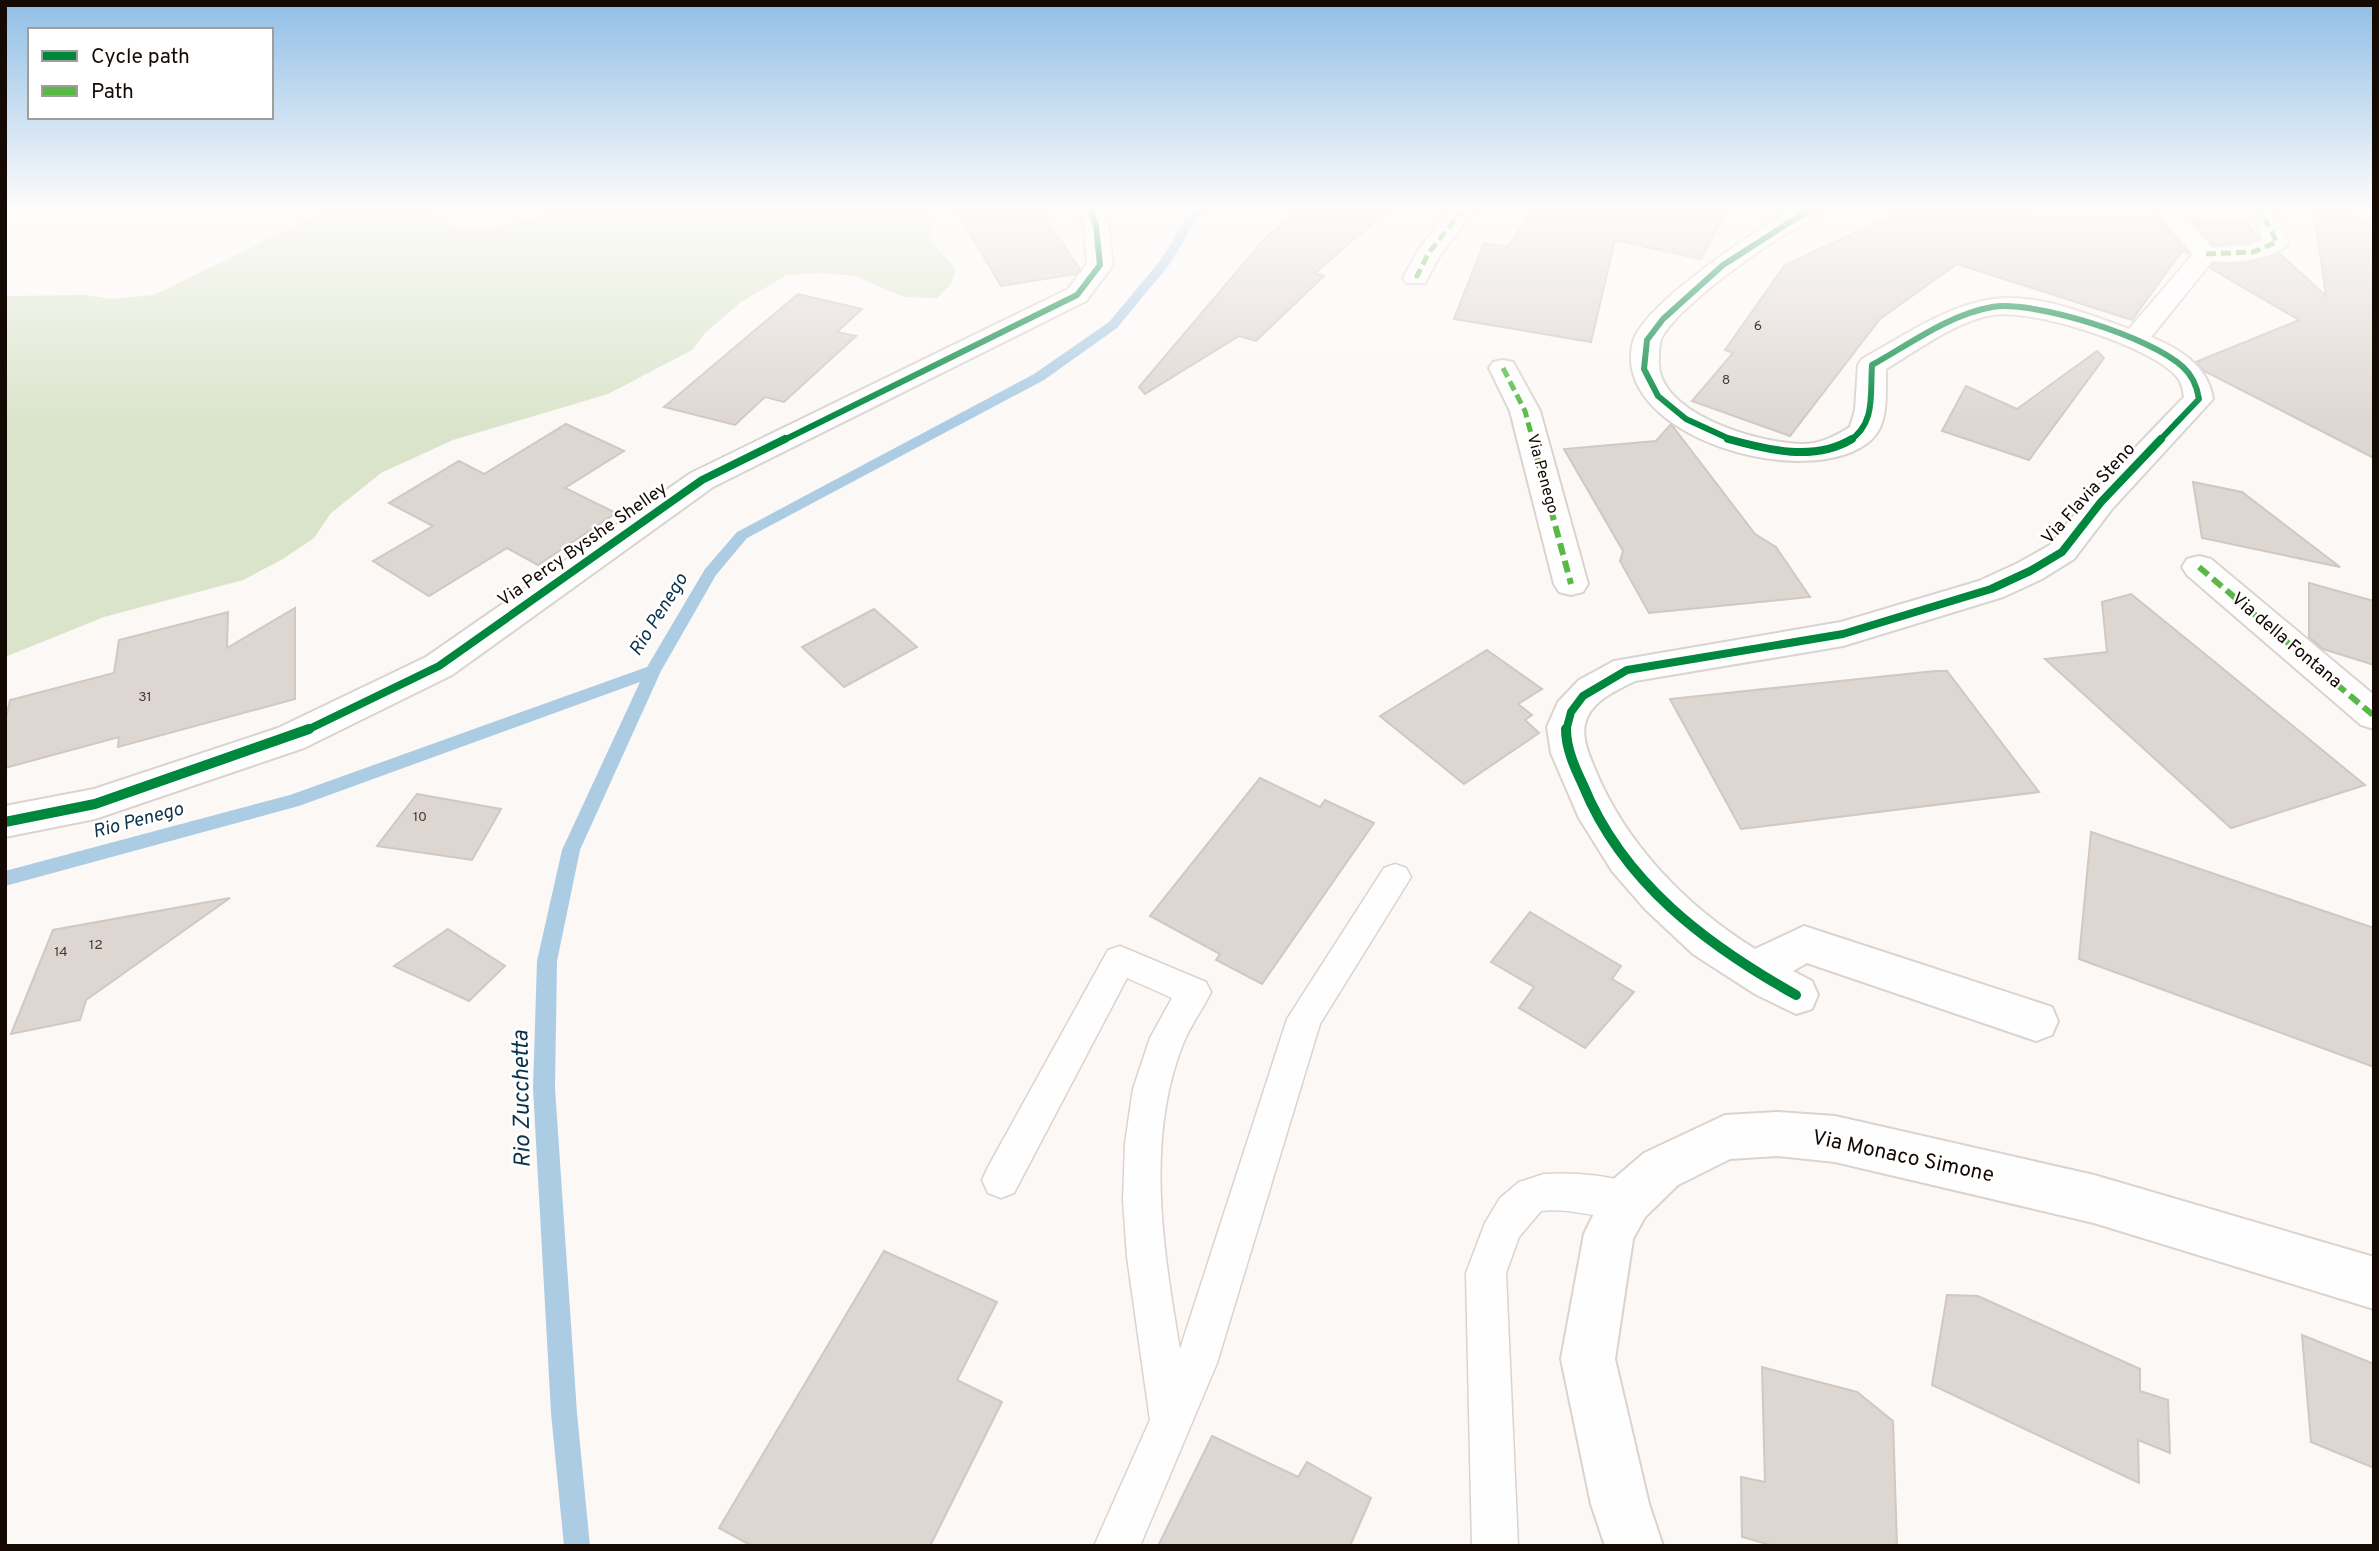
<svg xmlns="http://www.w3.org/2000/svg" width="2379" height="1551" viewBox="0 0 2379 1551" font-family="Overpass,sans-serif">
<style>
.green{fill:#dae4cb}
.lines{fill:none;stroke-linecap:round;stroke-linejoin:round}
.stream{fill:#accce4;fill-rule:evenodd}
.building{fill:#ded6d1;stroke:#cfc8c3;stroke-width:2}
.service-casing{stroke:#dbd3ce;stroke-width:3}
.pedestrian-casing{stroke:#dbd3ce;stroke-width:4}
.minor-casing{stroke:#dbd3ce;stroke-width:4}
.secondary-casing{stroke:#dbd3ce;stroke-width:4}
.service{fill:#fffefe;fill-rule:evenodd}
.pedestrian{fill:#fffefe;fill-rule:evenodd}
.minor{fill:#fffefe;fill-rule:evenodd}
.secondary{fill:#fffefe;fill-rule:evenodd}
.quiet-far1{stroke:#58b947;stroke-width:5;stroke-dasharray:10 5;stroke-linecap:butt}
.quiet{stroke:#58b947;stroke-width:6;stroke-dasharray:12 6;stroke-linecap:butt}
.cycleway-far2-casing{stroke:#fff;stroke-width:9}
.cycleway-far1-casing{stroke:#fff;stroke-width:11}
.cycleway-casing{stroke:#fff;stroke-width:14}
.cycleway-far2{stroke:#00873e;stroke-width:6}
.cycleway-far1{stroke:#00873e;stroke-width:8}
.cycleway{stroke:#00873e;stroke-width:10}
.labels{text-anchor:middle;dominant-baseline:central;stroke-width:5;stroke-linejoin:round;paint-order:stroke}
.number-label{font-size:14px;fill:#463c36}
.far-street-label{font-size:16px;fill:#140903;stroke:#fff}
.street-label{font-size:18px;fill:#140903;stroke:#fff}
.water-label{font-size:19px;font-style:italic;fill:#0b324a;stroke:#fff}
.near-street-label{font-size:21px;fill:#140903;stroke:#fff}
.near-water-label{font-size:23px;font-style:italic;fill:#0b324a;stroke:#fff}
</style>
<rect width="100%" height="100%" fill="#fcf8f6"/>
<!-- green -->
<path class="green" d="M 332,208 L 425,208 C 434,216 444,225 457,228 C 491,233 534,219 565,208 L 928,208 L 932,243 L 956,269 L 952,283 L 937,298 L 904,297 L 854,276 L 822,273 L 787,275 L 741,302 L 705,333 L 692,350 L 608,394 L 453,440 L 381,473 L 331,513 L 314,538 L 283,559 L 243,580 L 104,617 L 5,657 L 5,296 L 86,295 L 111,299 L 154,295 Z"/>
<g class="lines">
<!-- stream -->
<polygon class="stream" points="1200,208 1211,208 1195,222 1169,265 1117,328 1044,380 747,538 716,575 661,671 580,850 557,961 555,1088 577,1413 590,1546 564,1546 551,1413 533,1088 537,961 562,850 640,682 299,806 5,886 5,871 290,795 647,667 705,569 737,532 1034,374 1109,322 1160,261 1187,218"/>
</g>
<!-- building -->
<g class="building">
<polygon points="955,208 1038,208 1080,269 1076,274 1001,286"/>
<polygon points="1302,208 1390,208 1315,273 1324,276 1256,341 1239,336 1145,394 1139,387 1266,237"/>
<polygon points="1536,208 1728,208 1701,259 1615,240 1591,342 1454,319 1484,243 1507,247"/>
<polygon points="1909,208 2026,208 2008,216 2158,219 2190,254 2182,251 2132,320 1957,264 1880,319 1790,436 1692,401 1733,353 1725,350 1785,265"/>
<polygon points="2314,210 2374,221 2374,458 2204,371 2196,362 2299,320 2210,268 2213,264 2247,263 2279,253 2326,296"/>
<polygon points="2191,219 2243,220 2259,238 2248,242 2214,245"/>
<polygon points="798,294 862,309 837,332 856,336 784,402 765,397 735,425 664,407"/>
<polygon points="2097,351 2104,358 2029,460 1942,431 1966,386 2017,409"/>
<polygon points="566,424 624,451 565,488 616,513 538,565 507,548 429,596 373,561 433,526 389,503 459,461 484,474"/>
<polygon points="1671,424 1755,534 1776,547 1810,597 1649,613 1620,561 1623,551 1564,449 1656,441"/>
<polygon points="2193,482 2242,492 2340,567 2202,538"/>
<polygon points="2309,583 2374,601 2374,665 2323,649 2309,637"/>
<polygon points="2131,594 2216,663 2365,785 2231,828 2045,659 2107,652 2102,602"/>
<polygon points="295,608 295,699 118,747 119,737 5,768 5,722 10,700 114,673 119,640 228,612 227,648"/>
<polygon points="874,609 917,647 844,687 802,647"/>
<polygon points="1487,650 1542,689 1518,704 1532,715 1525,720 1539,733 1464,784 1380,716"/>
<polygon points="1935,671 1947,671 2039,792 1741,829 1670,699"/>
<polygon points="1260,778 1320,807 1325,800 1374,823 1262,984 1216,960 1220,954 1150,916"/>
<polygon points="417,794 501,809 472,860 377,846"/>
<polygon points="2091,832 2374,928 2374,1067 2079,959"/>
<polygon points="230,898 86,1000 80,1020 11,1034 53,930"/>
<polygon points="1530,912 1621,966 1612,979 1634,992 1585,1048 1519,1008 1534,987 1491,962"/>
<polygon points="448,929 505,966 469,1001 394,966"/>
<polygon points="884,1251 997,1302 957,1380 1002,1402 930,1546 752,1546 719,1528"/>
<polygon points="1947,1295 1978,1296 2140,1369 2140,1391 2168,1400 2170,1453 2138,1440 2139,1483 1932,1385"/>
<polygon points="2302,1335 2374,1364 2374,1468 2311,1442"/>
<polygon points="1762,1367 1857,1392 1893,1421 1897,1546 1774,1546 1742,1537 1741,1477 1765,1482"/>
<polygon points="1212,1436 1298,1477 1307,1462 1371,1498 1350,1546 1158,1546"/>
</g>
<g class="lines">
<!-- service casing -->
<g class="service-casing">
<g id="service">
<path d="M 1395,864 L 1406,868 L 1411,877 L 1320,1024 L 1217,1363 L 1140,1546 L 1094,1546 L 1150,1420 L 1127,1257 L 1123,1200 L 1125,1143 L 1133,1089 L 1150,1038 L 1172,998 L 1127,978 L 1014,1193 L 1001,1198 L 988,1193 L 982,1180 L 988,1167 L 1108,950 L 1120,946 L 1206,982 L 1211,992 C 1203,1009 1190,1026 1183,1044 C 1145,1139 1163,1250 1180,1349 L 1287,1019 L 1384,868 Z"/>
<path d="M 1544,1174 C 1575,1172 1612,1175 1641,1187 L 1646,1200 L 1641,1213 C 1610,1225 1574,1206 1541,1211 L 1519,1237 L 1506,1273 L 1518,1546 L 1472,1546 L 1466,1273 L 1485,1223 L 1500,1198 L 1519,1182 Z"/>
</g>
</g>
<!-- pedestrian casing -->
<g class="pedestrian-casing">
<g id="pedestrian">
<polygon points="1452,208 1476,208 1440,255 1425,283 1407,283 1403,278 1419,249"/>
<path d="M 2247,208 L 2271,208 L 2289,242 C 2276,262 2219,265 2197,259 L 2194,254 L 2197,249 L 2249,245 L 2263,239 Z"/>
<polygon points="1503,360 1513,362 1540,411 1588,584 1583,592 1571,595 1559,592 1554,584 1510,411 1489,368 1493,362"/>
<polygon points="2199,556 2211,559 2374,695 2374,729 2361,725 2187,575 2182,567 2187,559"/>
</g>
</g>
<!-- minor casing -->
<g class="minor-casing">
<g id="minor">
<polygon points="1077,208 1101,208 1108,225 1113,265 1086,301 713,487 452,675 304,748 95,819 5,837 5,806 94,789 278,728 426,657 691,473 1068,289 1087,264 1084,225"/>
<path d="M 1795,208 L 1824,208 C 1815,221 1793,228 1780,237 C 1749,257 1680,306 1662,337 C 1659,343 1659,351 1659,358 C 1653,413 1758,443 1801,444 C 1820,444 1834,437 1850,427 L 1855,410 L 1858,365 L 1862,359 C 1904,336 1945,306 1993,299 C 2038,293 2088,314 2129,329 L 2193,254 L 2160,217 L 2156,212 L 2159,208 L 2177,208 L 2218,254 L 2151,337 C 2180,349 2208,366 2213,399 L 2112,509 L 2074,559 L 2042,579 L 2003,597 L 1843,646 L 1635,681 C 1619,689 1596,699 1588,716 C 1579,732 1588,752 1594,767 C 1625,844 1686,906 1755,949 L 1804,926 L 2052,1007 L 2058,1021 L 2052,1035 L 2036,1041 L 1807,963 L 1793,971 L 1812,981 L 1818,995 L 1812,1009 L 1796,1014 L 1755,994 L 1693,954 L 1645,909 L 1612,871 L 1579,818 L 1551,753 L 1547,727 L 1558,702 L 1579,680 L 1614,661 L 1841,622 L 1979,581 L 2018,563 L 2050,545 L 2090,495 L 2184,397 C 2183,390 2182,383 2177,377 C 2152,346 2031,308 1992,315 C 1954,322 1918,350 1886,369 C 1885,391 1890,423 1871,440 C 1811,494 1609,437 1633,342 C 1643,304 1759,228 1795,208 Z"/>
</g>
</g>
<!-- secondary casing -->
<g class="secondary-casing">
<polygon id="secondary" points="1777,1112 1835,1116 2094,1175 2374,1257 2374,1309 2094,1223 1835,1162 1777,1156 1730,1159 1678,1185 1645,1217 1633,1239 1615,1359 1649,1504 1663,1546 1605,1546 1591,1504 1561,1359 1584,1234 1609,1183 1644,1153 1725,1115"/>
</g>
<!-- service -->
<use href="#service" class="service"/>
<!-- pedestrian -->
<use href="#pedestrian" class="pedestrian"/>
<!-- minor -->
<use href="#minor" class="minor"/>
<!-- secondary -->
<use href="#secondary" class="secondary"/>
<!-- quiet-far1 -->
<g class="quiet-far1">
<polyline points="2206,254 2253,252 2277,242 2259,208"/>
<polyline points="1416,278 1428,254 1464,208"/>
<polyline points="1503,368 1525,411 1533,441"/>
</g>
<!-- quiet -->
<g class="quiet">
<polyline points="1532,439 1571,584"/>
<polyline points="2199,567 2374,716"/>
</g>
<!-- cycleway-far2 casing -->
<g class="cycleway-far2-casing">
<g id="cycleway-far2">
<polyline points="782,441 1077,295 1100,265 1096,225 1089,208"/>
<polyline points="1734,441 1686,419 1658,396 1644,369 1647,340 1663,319 1723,265 1812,208"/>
<path d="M 1849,441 C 1876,424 1870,394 1872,365 C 1910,344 1948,315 1992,307 C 2034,300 2151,337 2183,367 C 2193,376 2197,386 2199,399 L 2159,441"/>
</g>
</g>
<!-- cycleway-far1 casing -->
<g class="cycleway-far1-casing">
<g id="cycleway-far1">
<path d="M 1728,439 C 1768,450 1814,462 1852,439"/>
<polyline points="305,731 439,666 702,480 785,439"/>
<polyline points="1566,731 1571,712 1583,696 1627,670 1843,634 1991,589 2030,571 2062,552 2101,502 2161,439"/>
</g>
</g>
<!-- cycleway casing -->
<g class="cycleway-casing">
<g id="cycleway">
<path d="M 1566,729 C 1566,749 1575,768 1583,785 C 1623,883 1707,945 1796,995"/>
<polyline points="5,822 95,804 309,729"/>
</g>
</g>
<!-- cycleway-far2 -->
<use href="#cycleway-far2" class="cycleway-far2"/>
<!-- cycleway-far1 -->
<use href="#cycleway-far1" class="cycleway-far1"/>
<!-- cycleway -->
<use href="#cycleway" class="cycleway"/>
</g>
<!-- sky -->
<linearGradient id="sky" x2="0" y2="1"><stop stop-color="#90bee6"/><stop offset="0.49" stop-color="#fefcfb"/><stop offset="1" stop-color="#fefcfb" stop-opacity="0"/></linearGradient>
<rect width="2379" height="425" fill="url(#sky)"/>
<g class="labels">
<!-- number labels -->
<g class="number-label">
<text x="1758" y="326">6</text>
<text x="1726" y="380">8</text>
<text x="145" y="697">31</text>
<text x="420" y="817">10</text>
<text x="96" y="945">12</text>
<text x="61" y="952">14</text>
</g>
<!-- far-street labels -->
<g class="far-street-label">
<text transform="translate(1542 474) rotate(75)">Via Penego</text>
</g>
<!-- street labels -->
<g class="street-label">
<text transform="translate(2089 494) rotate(-48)">Via Flavia Steno</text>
<text transform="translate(583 545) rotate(-35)">Via Percy Bysshe Shelley</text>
<text transform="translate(2286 641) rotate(40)">Via della Fontana</text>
</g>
<!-- water labels -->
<g class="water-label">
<text transform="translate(659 615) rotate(-58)">Rio Penego</text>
<text transform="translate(138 821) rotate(-15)">Rio Penego</text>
</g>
<!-- near-street labels -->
<g class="near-street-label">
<text transform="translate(1903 1157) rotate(12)">Via Monaco Simone</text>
</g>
<!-- near-water labels -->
<g class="near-water-label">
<text transform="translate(523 1099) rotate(-91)">Rio Zucchetta</text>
</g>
</g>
<!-- border -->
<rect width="2379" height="1551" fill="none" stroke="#140903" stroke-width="14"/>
<!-- legend -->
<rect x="28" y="28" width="245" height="91" fill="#ffffff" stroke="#a19d9a" stroke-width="2"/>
<rect x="42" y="51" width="35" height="10" fill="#00873e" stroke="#a19d9a" stroke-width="2"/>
<text x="91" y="63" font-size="21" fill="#140903">Cycle path</text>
<rect x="42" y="86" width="35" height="10" fill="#58b947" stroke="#a19d9a" stroke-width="2"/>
<text x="91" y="98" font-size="21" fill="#140903">Path</text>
</svg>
